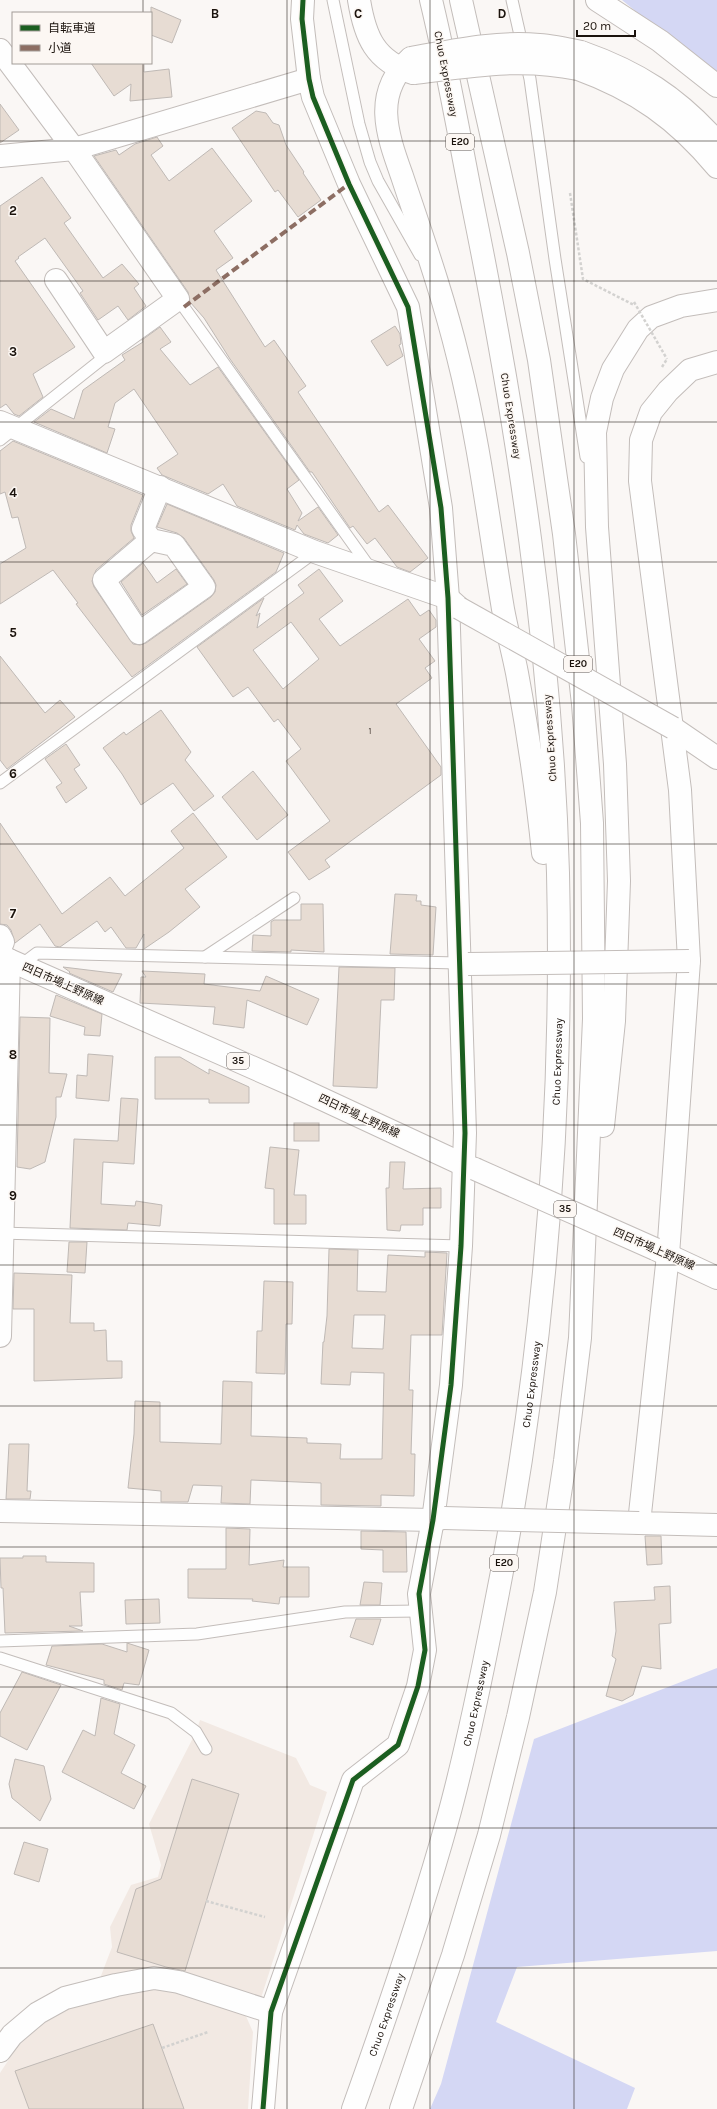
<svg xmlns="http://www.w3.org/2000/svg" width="717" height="2109" viewBox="0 0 717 2109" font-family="Karla,'Noto Sans JP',sans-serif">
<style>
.built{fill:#f2e9e3}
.forest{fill:#d4d7f4}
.building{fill:#e7dcd3;stroke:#bfb9b5;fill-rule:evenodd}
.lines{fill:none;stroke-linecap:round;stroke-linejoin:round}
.service-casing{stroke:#c3bdba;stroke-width:13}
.minor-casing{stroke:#c3bdba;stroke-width:24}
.primary-casing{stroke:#c3bdba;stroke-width:24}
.motorway-casing{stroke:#c3bdba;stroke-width:24}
.path{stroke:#d3d2d0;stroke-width:2.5;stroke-dasharray:3 2;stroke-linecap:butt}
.service{stroke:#fefefe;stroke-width:11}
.minor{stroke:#fefefe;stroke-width:22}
.primary{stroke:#fefefe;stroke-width:22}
.motorway{stroke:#fefefe;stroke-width:22}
.minor-bridge-casing{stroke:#c3bdba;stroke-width:24;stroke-linecap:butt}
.primary-bridge-casing{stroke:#c3bdba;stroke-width:24;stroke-linecap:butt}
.motorway-bridge-casing{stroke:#c3bdba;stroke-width:24;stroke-linecap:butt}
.path-bridge{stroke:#d3d2d0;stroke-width:2.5;stroke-dasharray:3 2;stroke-linecap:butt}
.minor-bridge{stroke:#fefefe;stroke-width:22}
.primary-bridge{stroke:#fefefe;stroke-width:22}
.motorway-bridge{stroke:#fefefe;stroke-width:22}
.quiet{stroke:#8d6e63;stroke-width:4;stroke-dasharray:8 4;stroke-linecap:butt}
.cycleway-casing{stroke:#fcf7f3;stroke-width:8}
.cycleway{stroke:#1b5e20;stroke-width:5}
.grid{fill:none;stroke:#1b130d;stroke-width:1;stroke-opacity:0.55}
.labels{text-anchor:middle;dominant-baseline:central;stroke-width:3;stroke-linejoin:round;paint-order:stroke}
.number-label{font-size:9px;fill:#4e453e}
.shield{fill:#fcf7f3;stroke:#5e5752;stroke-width:1}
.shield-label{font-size:10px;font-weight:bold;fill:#1b130d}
.street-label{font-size:11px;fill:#1b130d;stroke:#fcf7f3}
.grid-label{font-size:13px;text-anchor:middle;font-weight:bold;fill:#1b130d;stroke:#fcf7f3;stroke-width:3;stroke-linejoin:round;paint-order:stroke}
</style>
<rect width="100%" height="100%" fill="#faf7f5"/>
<!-- built -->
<polygon class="built" points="200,1720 296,1758 310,1785 327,1792 261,1998 245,2014 253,2032 248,2109 0,2109 0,2073 17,2047 55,2012 99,1981 112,1947 110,1927 131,1885 158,1877 161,1865 149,1824 196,1732"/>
<!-- forest -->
<g class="forest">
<polygon points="622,0 717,0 717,78"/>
<polygon points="717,1668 717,1951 517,1967 496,2022 635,2088 627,2109 430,2109 441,2084 534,1739"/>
</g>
<!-- building -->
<g class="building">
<polygon points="151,7 181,20 172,43 151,35"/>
<polygon points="91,63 144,63 144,72 169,69 172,97 130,101 131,84 114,96"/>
<polygon points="0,104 19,130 0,143"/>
<polygon points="256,111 266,113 273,123 279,125 286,145 304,172 303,173 321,200 298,217 278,190 275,192 232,128"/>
<polygon points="157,137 163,146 151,155 169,181 212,148 252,201 214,231 233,258 216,270 265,347 274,340 306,386 298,392 379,512 388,505 428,558 410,572 397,567 375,538 367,544 353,526 350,528 312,472 310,472 230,359 204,318 190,302 188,292 94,156 116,150 119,155 135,144"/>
<polygon points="42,177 71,218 64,223 103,278 122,264 139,284 134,288 146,306 128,320 118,306 98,320 80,293 83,291 45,238 18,257 19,258 15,261 75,347 33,374 43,397 19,416 14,414 6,404 0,408 0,206"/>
<polygon points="395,326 400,334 401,344 399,345 403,356 387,366 371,341"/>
<polygon points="160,327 171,342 160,349 190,385 218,367 299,480 287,489 302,513 298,521 318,507 338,535 328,543 304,534 297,525 295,530 237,506 223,484 208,494 162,475 157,468 178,454 134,389 115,403 108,427 115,429 107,453 34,422 51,409 74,419 83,390 125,360 122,355 143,342 142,340"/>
<polygon points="13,441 143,495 131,525 131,531 134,538 96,570 92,581 94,587 133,644 140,645 146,643 211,597 215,592 216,585 214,580 184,538 177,533 157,527 167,504 284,553 276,572 132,677 76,604 78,603 53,570 0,604 0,564 26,548 18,517 12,518 5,492 0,494 0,451"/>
<polygon points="143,563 157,583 176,569 187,584 142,615 121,582"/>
<path d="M 319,569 L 343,601 L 319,619 L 340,646 L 408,599 L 420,616 L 429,610 L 436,620 L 436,627 L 419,639 L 435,661 L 425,668 L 432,678 L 396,704 L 441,767 L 441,775 L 325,860 L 330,867 L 309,880 L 288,852 L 330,821 L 286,761 L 301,749 L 278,719 L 274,722 L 248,687 L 233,697 L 197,647 L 264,598 L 256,616 L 260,613 L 257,628 L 304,593 L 298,585 ZM 291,622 L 319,659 L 283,689 L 253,650 Z"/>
<polygon points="0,656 45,713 60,700 75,717 7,769 0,760"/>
<polygon points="161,710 191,752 185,760 214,796 194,811 173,783 141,805 122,774 103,748 124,732 126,735"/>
<polygon points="66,744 80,765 74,769 87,788 66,803 56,787 62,783 45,759"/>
<polygon points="253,771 288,815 257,840 222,797"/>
<polygon points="193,813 227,857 185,889 200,907 169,932 144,949 144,934 136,948 126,948 111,927 105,932 97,921 60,947 55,946 40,924 15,943 11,930 7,925 0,924 0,823 62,914 110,877 125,896 184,848 171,831"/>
<polygon points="395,894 417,895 416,901 421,901 421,905 436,907 433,955 390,954"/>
<polygon points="301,904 323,904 324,952 291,950 291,952 252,951 253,935 271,936 271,922 274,920 301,920"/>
<polygon points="63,967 104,972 122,974 113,992 69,973 70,972"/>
<polygon points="339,967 395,968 394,1000 381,1000 377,1088 333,1086"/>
<polygon points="142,971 205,974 204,984 260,991 266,976 319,999 307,1025 247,1000 244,1028 213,1024 215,1007 140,1003 141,977 146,977"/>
<polygon points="56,995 102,1014 100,1036 84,1035 85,1027 50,1016"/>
<polygon points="20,1017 50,1018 49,1073 67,1074 61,1097 56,1097 56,1117 45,1162 30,1169 17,1167"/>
<polygon points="88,1054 113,1056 109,1101 76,1098 77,1075 87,1076"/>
<polygon points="155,1057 180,1057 209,1074 209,1069 249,1087 249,1103 209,1103 209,1099 155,1099"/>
<polygon points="121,1098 138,1099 134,1164 103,1162 101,1204 135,1206 136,1201 162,1205 160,1226 128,1223 127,1230 70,1228 74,1139 118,1141"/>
<rect x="294" y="1123" width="25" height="18"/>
<polygon points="270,1147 299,1150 294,1195 306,1195 306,1224 274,1224 274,1189 265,1188"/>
<polygon points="390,1162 405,1162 403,1189 441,1188 441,1208 423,1208 423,1225 401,1225 400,1231 387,1230 386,1188 389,1188"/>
<polygon points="69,1242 87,1242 85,1273 67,1272"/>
<path d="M 329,1249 L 358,1250 L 357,1291 L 386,1292 L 388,1255 L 425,1257 L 425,1252 L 447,1253 L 442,1335 L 411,1335 L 409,1390 L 413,1390 L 411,1454 L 415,1454 L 414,1496 L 381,1495 L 381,1506 L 321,1505 L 321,1483 L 251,1480 L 250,1504 L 221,1503 L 222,1486 L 193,1485 L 188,1502 L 161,1502 L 161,1491 L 128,1488 L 134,1434 L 135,1401 L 160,1402 L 160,1442 L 221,1444 L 223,1381 L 252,1382 L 251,1436 L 307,1438 L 307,1443 L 341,1444 L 340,1459 L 382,1459 L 384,1373 L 351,1372 L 350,1385 L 321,1384 L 323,1342 L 324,1342 L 327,1316 ZM 354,1315 L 385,1315 L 383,1349 L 352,1348 Z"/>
<polygon points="14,1273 72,1275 70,1323 94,1323 94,1331 106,1330 107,1361 122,1361 122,1378 34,1381 34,1309 13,1309"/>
<polygon points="264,1281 293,1282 292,1324 286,1324 285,1374 256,1373 257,1331 262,1331"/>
<polygon points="9,1444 29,1444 27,1491 31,1491 30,1499 6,1499"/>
<polygon points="226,1528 250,1529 249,1565 284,1560 283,1567 309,1567 309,1597 280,1597 279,1604 252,1601 253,1599 188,1598 188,1569 226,1569"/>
<polygon points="361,1531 406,1532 407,1572 383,1572 383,1550 361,1549"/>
<polygon points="645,1536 661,1536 662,1564 647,1565"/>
<polygon points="23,1556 46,1556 46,1562 94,1563 94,1592 80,1592 82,1626 69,1626 83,1631 5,1633 3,1588 1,1588 0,1558 23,1558"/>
<polygon points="364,1582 382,1583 380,1605 360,1605"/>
<polygon points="670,1586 671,1623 659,1624 661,1669 642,1666 633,1695 622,1701 606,1696 616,1659 612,1656 616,1631 614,1602 655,1600 654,1587"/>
<polygon points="159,1599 160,1623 126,1624 125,1600"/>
<polygon points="356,1619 381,1619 373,1645 350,1637"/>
<polygon points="127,1643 149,1650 139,1685 124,1683 122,1690 104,1684 104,1680 46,1665 52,1646 102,1644 127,1652"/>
<polygon points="22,1672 61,1685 27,1750 0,1736 0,1713"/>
<polygon points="101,1698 120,1704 114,1734 135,1745 121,1773 146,1786 134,1809 62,1772 83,1730 95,1736"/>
<polygon points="15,1759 44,1766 51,1799 40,1821 12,1798 9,1784"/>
<polygon points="192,1779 239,1794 185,1971 166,1967 117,1952 136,1889 161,1879"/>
<polygon points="24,1842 48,1849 39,1882 14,1874"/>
<polygon points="153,2024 184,2109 29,2109 15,2071"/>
</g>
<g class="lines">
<!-- service casing -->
<g class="service-casing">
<g id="service">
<polyline points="333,0 359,124 370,162 378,181 420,255"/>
<polyline points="512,0 530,79 555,259 586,457"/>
<polyline points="178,299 370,568"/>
<polyline points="0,440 102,359 104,352"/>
<polyline points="0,783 315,552"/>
<polyline points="205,957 294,898"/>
<polyline points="21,965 37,953 458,963"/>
<polyline points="0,1233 461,1246"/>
<polyline points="0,1641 197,1634 345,1612 419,1611"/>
<polyline points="0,1658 171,1713 196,1732 206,1749"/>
</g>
</g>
<!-- minor casing -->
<g class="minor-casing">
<g id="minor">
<polyline points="0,50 74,149 178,299 104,352 56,280"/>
<polyline points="0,156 74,149 309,79"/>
<polyline points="717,362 690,370 668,391 651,412 641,440 640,481 680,790 689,961 668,1255 639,1523 717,1525"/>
<polyline points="0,422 315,552 448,598 458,607"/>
<polyline points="151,540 104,580 139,633 204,587 174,545 151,540 143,529 160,487"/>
<polyline points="673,728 717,758"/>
<polyline points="0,936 3,942 0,949"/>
<polyline points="0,1336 9,960"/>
<polyline points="0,1511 433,1520 444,1518"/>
<polyline points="0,2051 12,2035 38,2013 65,1998 116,1985 154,1978 179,1982 271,2012"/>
<polyline points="263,2109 271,2012 353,1780 398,1745 418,1686 425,1650 419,1594 433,1520 451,1385 461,1246 465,1133 448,598 441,508 408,307 349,184 313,97 309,79 302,19 303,0"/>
</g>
</g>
<!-- primary casing -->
<g class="primary-casing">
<g id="primary">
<polyline points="0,956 290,1084 464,1165 475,1169"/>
<polyline points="655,1249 717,1278"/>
</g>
</g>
<!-- motorway casing -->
<g class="motorway-casing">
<g id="motorway">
<path d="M 359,0 C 365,37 375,61 413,73"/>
<polyline points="597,0 660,41 717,86"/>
<path d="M 581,52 C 638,72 677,97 717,142"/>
<path d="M 411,58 C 372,93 387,134 402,176 C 422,236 443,295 458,357 C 479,440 489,525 503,609 C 507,631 513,652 517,673 C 528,733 537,793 543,853"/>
<path d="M 578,69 C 636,90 677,119 717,167"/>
<polyline points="603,1126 614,1021 619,881 615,764 597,527 595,432 602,398 613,369 638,329 651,317 681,306 717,300"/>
<path id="s1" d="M 353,2109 C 387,2014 420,1919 447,1822 C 465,1757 479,1689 492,1623 C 542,1376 564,1125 558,873 C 552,651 518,429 474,211 C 460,141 448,70 431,0"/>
<polyline points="401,2109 453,1955 489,1835 518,1717 545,1592 565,1461 580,1338 594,1019 592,823 583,704 564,534 539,360 518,253 461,0"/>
</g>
</g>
<!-- path -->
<g class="path">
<polyline points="570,193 583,279 634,305"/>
<polyline points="662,367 667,359"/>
<polyline points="206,1901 265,1917"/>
<polyline points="162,2048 208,2032"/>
</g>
<!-- service -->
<use href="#service" class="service"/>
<!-- minor -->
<use href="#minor" class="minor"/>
<!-- primary -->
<use href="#primary" class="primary"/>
<!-- motorway -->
<use href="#motorway" class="motorway"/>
<!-- minor-bridge casing -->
<g class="minor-bridge-casing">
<g id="minor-bridge">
<polyline points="459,608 673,728"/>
<polyline points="468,964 689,961"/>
<polyline points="444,1518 639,1523"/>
</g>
</g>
<!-- primary-bridge casing -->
<g class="primary-bridge-casing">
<polyline id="primary-bridge" points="475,1169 655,1249"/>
</g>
<!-- motorway-bridge casing -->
<g class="motorway-bridge-casing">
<g id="motorway-bridge">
<path d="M 411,58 C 452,51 496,41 539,45 C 553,46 567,49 581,52"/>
<path d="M 414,73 C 471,66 521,57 578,69"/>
</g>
</g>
<!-- path-bridge -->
<polyline class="path-bridge" points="634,302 667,359"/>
<!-- minor-bridge -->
<use href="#minor-bridge" class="minor-bridge"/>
<!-- primary-bridge -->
<use href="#primary-bridge" class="primary-bridge"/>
<!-- motorway-bridge -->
<use href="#motorway-bridge" class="motorway-bridge"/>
<!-- quiet -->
<polyline class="quiet" points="184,307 349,184"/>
<!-- cycleway casing -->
<g class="cycleway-casing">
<polyline id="cycleway" points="263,2109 271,2012 353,1780 398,1745 418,1686 425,1650 419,1594 433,1520 451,1385 461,1246 465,1133 448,598 441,508 408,307 349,184 313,97 309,79 302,19 303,0"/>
</g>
<!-- cycleway -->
<use href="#cycleway" class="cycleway"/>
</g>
<!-- grid -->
<path class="grid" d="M 143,0 L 143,13M 287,0 L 287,2109M 430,0 L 430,2109M 574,0 L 574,2109M 143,63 L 143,2109M 0,141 L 717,141M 0,281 L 717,281M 0,422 L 717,422M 0,562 L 717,562M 0,703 L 717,703M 0,844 L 717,844M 0,984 L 717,984M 0,1125 L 717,1125M 0,1265 L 717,1265M 0,1406 L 717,1406M 0,1547 L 717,1547M 0,1687 L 717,1687M 0,1828 L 717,1828M 0,1968 L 717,1968"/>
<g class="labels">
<!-- number labels -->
<g class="number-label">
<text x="370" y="731">1</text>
</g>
<!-- shield labels -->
<g class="shield">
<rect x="446" y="134" width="28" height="16" rx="3"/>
<rect x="564" y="656" width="28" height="16" rx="3"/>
<rect x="227" y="1053" width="22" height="16" rx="3"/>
<rect x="554" y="1201" width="22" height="16" rx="3"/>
<rect x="490" y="1555" width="28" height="16" rx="3"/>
</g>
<g class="shield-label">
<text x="460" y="142">E20</text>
<text x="578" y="664">E20</text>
<text x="238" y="1061">35</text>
<text x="565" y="1209">35</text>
<text x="504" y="1563">E20</text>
</g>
<!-- street labels -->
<g class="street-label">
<text transform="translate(446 74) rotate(79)">Chuo Expressway</text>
<text transform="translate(511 416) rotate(81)">Chuo Expressway</text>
<text transform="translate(550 738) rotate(-94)">Chuo Expressway</text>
<text transform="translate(63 984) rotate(24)">四日市場上野原線</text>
<text stroke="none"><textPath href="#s1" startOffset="1072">Chuo Expressway</textPath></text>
<text transform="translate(359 1116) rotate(25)">四日市場上野原線</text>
<text transform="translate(654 1249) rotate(24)">四日市場上野原線</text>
<text stroke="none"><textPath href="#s1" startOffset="748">Chuo Expressway</textPath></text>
<text stroke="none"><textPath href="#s1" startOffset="424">Chuo Expressway</textPath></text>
<text stroke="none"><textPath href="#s1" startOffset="100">Chuo Expressway</textPath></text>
</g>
</g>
<g class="grid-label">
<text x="215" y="18">B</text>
<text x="358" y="18">C</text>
<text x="502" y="18">D</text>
<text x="13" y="215">2</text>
<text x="13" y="356">3</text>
<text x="13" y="497">4</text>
<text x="13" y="637">5</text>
<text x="13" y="778">6</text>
<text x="13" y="918">7</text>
<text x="13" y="1059">8</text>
<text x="13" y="1200">9</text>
</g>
<!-- legend -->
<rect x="12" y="12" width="140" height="52" fill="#fcf7f3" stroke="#a29c97"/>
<rect x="20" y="25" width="20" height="6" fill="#1b5e20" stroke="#a29c97"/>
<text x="48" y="32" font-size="12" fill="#1b130d">自転車道</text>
<rect x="20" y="45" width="20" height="6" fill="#8d6e63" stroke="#a29c97"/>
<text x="48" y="52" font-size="12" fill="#1b130d">小道</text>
<!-- scale -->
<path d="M577 30v6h58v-6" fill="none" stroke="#1b130d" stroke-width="2"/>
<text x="583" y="30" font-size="12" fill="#1b130d" stroke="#fcf7f3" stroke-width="3" paint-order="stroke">20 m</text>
</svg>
